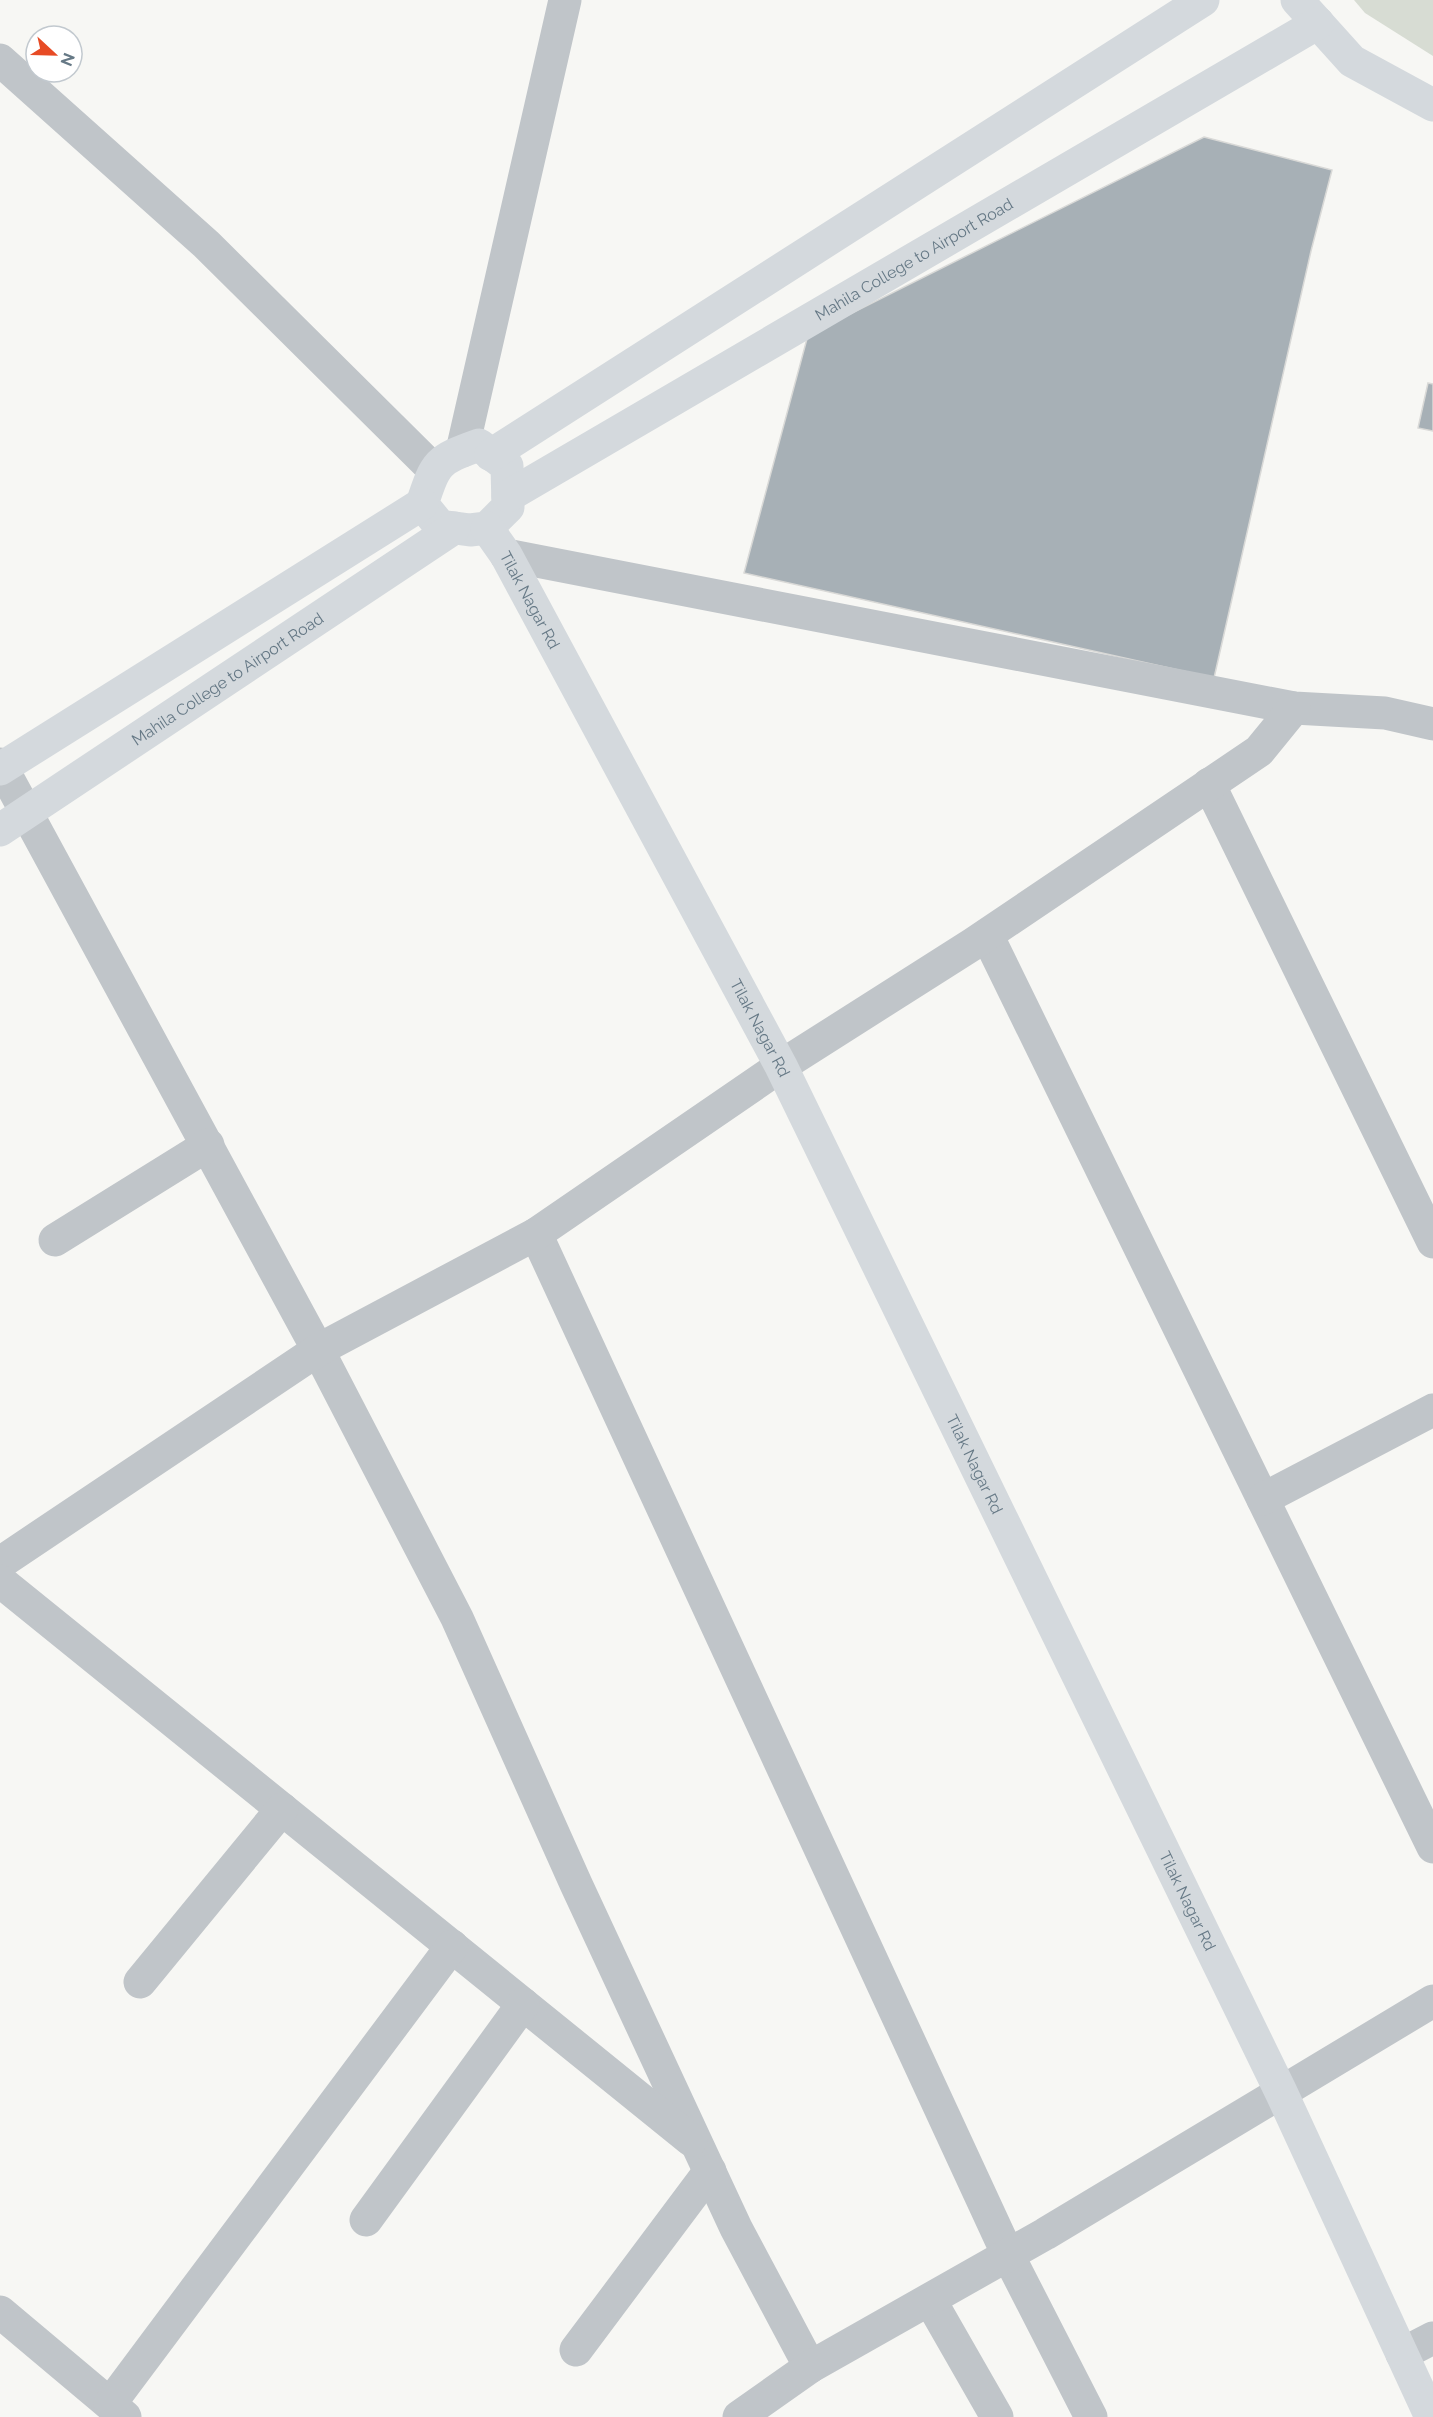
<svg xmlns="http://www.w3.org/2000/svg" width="1433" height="2417" viewBox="0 0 1433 2417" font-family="Raleway,sans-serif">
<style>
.green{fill:#d7dcd3}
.building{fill:#a7b0b6;stroke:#d9d9d7;stroke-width:1.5}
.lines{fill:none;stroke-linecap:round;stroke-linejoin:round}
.street{stroke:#c0c5c9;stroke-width:33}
.secondary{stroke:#d4d9dd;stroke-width:33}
.labels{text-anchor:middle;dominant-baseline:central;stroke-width:6;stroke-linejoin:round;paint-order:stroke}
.street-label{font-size:16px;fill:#667986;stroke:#fff}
</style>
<rect width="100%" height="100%" fill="#f7f7f4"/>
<!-- green -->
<polygon class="green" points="1354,0 1433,0 1433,56 1365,13"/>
<!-- building -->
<g class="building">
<polygon points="1204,137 1332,170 1311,251 1214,678 744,573 808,335"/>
<polygon points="1428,383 1433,384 1433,431 1418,428"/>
</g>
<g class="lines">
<!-- street -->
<g class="street">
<polyline points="0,60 206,244 434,470"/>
<polyline points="462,451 565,0"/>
<polyline points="506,555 1294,708 1385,713 1433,724"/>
<polyline points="0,764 318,1350 457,1618 576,1884 736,2228 810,2367"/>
<polyline points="1209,784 1433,1242"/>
<polyline points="987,935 1433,1847"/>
<polyline points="536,1234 1008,2255 1091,2417"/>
<polyline points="55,1240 208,1145"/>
<polyline points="1263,1499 1433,1410"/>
<polyline points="0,1563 318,1350 536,1234 781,1066 973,944 1259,751 1294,708"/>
<polyline points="0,1581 691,2140"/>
<polyline points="140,1982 282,1809"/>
<polyline points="366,2220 523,2004"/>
<polyline points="930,2300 997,2417"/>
<polyline points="0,2312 125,2417"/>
<polyline points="576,2350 710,2171"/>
<polyline points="1402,2354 1433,2338"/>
<polyline points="110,2404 452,1946"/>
<polyline points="739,2417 810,2367 1045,2234 1433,2001"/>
</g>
<!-- secondary -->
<g class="secondary">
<polyline points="1297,0 1352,61 1433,105"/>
<path d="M 479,445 L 507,466 L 508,507 L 487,528 L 470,530 L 440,526 L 422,504 C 436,462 437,460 479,445 Z"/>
<polyline points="491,455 1203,0"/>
<path id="s1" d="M 508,496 L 1318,23"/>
<path id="s2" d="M 487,528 L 506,555 L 781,1066 L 1281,2092 L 1431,2417"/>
<polyline points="0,769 422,504"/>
<path id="s3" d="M 0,830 L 454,528"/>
</g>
</g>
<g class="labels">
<!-- street labels -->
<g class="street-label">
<text stroke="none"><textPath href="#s1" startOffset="470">Mahila College to Airport Road</textPath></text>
<text stroke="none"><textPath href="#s2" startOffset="84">Tilak Nagar Rd</textPath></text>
<text stroke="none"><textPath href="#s3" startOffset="273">Mahila College to Airport Road</textPath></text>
<text stroke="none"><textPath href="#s2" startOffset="570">Tilak Nagar Rd</textPath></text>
<text stroke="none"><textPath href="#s2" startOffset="1056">Tilak Nagar Rd</textPath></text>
<text stroke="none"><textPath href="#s2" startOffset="1542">Tilak Nagar Rd</textPath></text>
</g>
</g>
<!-- north arrow -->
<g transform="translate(54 54) rotate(112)"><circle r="28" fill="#ffffff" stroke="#c2c9cf" stroke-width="1.5"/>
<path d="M0-4.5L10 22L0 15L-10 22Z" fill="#e74b25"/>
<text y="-9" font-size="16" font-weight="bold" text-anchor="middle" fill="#667986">N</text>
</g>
</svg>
